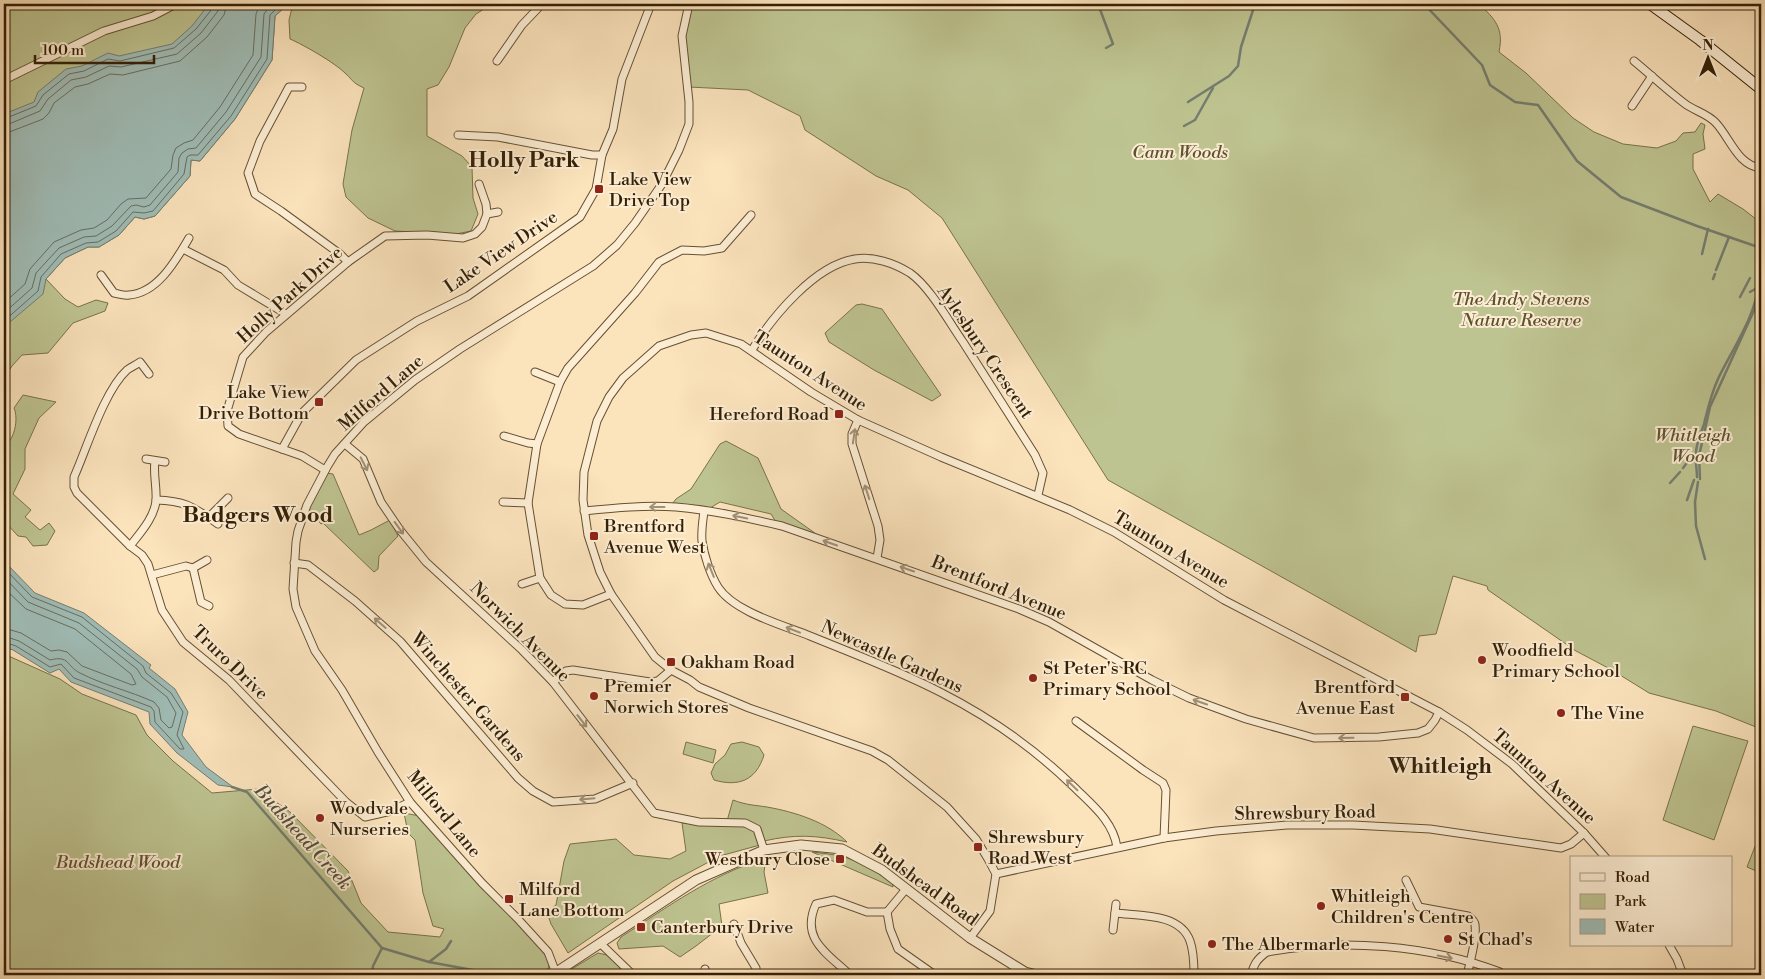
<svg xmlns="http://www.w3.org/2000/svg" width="1765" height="979" viewBox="0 0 1765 979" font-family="'Libre Bodoni',serif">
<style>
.green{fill:#bec491;stroke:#79724b}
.water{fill:#a0bdb7;stroke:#757e70}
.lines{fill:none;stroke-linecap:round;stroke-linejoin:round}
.shore{stroke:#6a6e5e;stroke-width:1}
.stream{stroke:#757e70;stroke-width:2.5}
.minor-casing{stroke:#665033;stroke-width:9}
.tertiary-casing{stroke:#665033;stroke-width:11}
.secondary-casing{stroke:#341f05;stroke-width:12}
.minor{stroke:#fcedd3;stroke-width:7}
.tertiary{stroke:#fcedd3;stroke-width:9}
.secondary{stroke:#fcedd3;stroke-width:10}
.oneway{stroke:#a29076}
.poi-dot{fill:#8f2418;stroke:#fcedd3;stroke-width:2}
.labels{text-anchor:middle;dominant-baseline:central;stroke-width:4;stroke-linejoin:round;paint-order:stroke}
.park-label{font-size:18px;font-style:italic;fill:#5d512f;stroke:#fcedd3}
.poi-label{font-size:18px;fill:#341f05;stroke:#fcedd3;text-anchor:start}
.street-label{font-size:18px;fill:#341f05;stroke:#fcedd3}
.water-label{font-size:19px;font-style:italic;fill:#544e3a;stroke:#fcedd3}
.district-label{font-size:22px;font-weight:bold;fill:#341f05;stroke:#fcedd3}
</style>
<rect width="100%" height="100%" fill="#fbe3bc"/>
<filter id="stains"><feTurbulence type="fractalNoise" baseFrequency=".004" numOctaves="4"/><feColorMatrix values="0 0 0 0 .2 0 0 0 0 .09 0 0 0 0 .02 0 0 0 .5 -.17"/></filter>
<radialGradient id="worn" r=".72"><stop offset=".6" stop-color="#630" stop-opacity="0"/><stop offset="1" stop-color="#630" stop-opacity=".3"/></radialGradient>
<!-- green -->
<g class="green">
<polygon points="4,4 288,4 275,16 272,60 235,119 200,161 191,160 190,176 155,216 144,219 135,217 119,235 99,247 88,247 65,258 46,279 65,299 78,307 96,300 108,303 105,311 73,323 48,353 22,355 12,366 4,378"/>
<path d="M 293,4 L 492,4 L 476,14 L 465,28 L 449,67 L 438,85 L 427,89 L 427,136 L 462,156 L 472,167 L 473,198 L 478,214 L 471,231 L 456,234 L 395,231 L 368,218 L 346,197 L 343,184 L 352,130 L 364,88 C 351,82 354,81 345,73 C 335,63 304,45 290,39 L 289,20 Z"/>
<path d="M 690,4 L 1479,4 C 1495,19 1504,28 1499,52 L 1526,73 L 1573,118 L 1594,132 L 1623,144 L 1657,148 L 1676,141 L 1683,133 L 1695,132 L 1701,123 L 1705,125 L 1703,134 L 1705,149 L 1693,154 L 1693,169 L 1710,202 L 1718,194 L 1743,209 L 1761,223 L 1761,729 L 1716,711 L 1649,693 L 1612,670 L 1576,651 L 1488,590 L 1487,586 L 1453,576 L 1436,634 L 1419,636 L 1416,652 L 1108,480 L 942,218 L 908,190 L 876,176 L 805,130 L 800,116 L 748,90 L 689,87 L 684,36 Z"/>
<polygon points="862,304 882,309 941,395 932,401 874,370 829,342 825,333 856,305"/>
<path d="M 23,395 L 56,402 L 39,418 L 25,449 L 25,469 L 13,494 L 31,510 L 25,517 L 40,530 L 49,523 L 55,531 L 47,545 L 33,546 L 26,537 L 18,536 L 6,523 L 4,522 L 4,488 L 7,488 L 4,464 L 4,447 C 14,440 19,420 14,408 Z"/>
<polygon points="726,441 758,458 781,509 819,536 776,522 771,514 720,502 710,508 672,504 676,499 691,489 720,444"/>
<polygon points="326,473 333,474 359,535 371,530 390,520 398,536 379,556 378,569 374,572 323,523 321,524 308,508"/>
<polygon points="4,654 60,679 82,694 136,715 147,735 173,761 212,793 258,789 290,812 348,871 361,903 388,932 440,937 444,929 433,926 423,893 415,840 408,833 404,813 420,816 540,948 548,959 549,968 536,975 4,975 4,809 8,786 4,761"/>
<polygon points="1693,726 1748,741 1714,840 1663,820"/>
<polygon points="686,742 716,750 713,763 683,754"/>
<path d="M 742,742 L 759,747 L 764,755 C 756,781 738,787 714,780 L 711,773 L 715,764 L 725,755 L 731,744 Z"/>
<path d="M 733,800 C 746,805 754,805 767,807 C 795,812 827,822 847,842 C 816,835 795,834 764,841 L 758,827 L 727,821 Z"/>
<polygon points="682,823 745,826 755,830 760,845 720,856 673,881 568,953 551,924 547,912 556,905 564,861 570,844 616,839 634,855 670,859 686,851"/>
<polygon points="1761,831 1761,873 1747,867"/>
<path d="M 812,852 C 821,853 831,854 840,856 C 858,860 876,872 892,882 L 893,887 Z"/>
<path d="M 766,858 L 764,872 L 768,893 L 719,904 L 722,926 L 696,946 L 680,957 L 663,946 L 619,949 L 617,943 L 621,937 C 669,906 711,875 766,858 Z"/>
<polygon points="598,953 607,955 624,972 620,975 562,975"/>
</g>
<!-- water -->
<g class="water">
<polygon points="209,4 288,4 275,16 272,60 235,119 200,161 191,160 190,176 155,216 144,219 135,217 119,235 99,247 88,247 65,258 46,279 43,294 4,327 4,114 34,102 38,92 66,69 82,66 108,53 119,56 172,44 192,26"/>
<polygon points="4,561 35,593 84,613 151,665 149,668 175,689 188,712 182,735 206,767 233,787 218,785 177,753 150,724 149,712 71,682 59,669 50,673 13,650 4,647"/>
</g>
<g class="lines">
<!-- shore -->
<g class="shore">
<polyline points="4,119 36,106 43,95 69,74 84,71 108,59 120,61 174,48 196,29 212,9 213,4"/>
<polyline points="4,125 9,124 40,111 48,99 71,80 86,77 109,66 121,67 177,54 201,33 218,11 219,4"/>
<polyline points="4,133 12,131 43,119 49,113 54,103 75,87 88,84 110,74 123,75 180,61 207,37 224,15 227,4"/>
<polyline points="4,303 25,284 30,269 54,242 81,230 94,228 107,220 121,204 128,199 146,198 171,169 173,155 176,148 184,143 193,140 220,107 253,55 256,14 260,4"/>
<polyline points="4,313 32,288 36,273 59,248 84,237 96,236 112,226 131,206 136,205 144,207 150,205 178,172 179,158 182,153 188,149 196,148 226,112 261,57 264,14 271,4"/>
<polyline points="4,321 38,291 41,277 61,254 86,243 98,242 116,231 133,212 144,213 153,211 184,174 187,157 190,155 198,155 231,116 267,59 270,15 281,4"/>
<polyline points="4,568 32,597 82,617 143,666 146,673 171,693 183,712 177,735 184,749 180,749 155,722 154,711 151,707 74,678 61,664 50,667 16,646 4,642"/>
<path d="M 4,577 L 28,602 L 79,623 L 137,669 L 142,677 L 167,697 L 176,713 L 172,727 L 169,728 L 161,720 L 159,708 L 154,702 C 130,691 103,685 80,673 C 66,666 70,655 50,660 L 19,641 L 4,636"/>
<polyline points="4,588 26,609 75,629 131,674 136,684 132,685 82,666 67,652 59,650 51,651 21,633 4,628"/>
</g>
<!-- stream -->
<g class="stream">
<polyline points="1098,4 1113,44 1106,48"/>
<polyline points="1424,4 1482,65 1490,85 1515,102 1538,105 1577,161 1621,197 1697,226 1761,248"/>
<polyline points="1188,102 1229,76 1238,66 1241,47 1255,4"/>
<polyline points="1184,126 1195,120 1213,88"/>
<polyline points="1702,254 1708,229"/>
<polyline points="1716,270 1729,237"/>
<polyline points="1713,279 1715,274"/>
<polyline points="1757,283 1761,279"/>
<polyline points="1750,292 1757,288"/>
<polyline points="1740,297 1750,278"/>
<polyline points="1683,468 1692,456 1695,455"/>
<path d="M 1697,477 C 1697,469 1695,461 1696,453 C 1696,443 1701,434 1704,424 C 1708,408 1711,394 1718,379 C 1728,357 1759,310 1757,287"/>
<polyline points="1700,479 1699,456 1710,407 1761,295"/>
<polyline points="1698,482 1695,502 1696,526 1705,559"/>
<polyline points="1670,483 1680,472"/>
<polyline points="1687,500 1694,480"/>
<polyline points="232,787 247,792 382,948 429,962 489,973"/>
<polyline points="429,962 446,949 451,941"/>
<polyline points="372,975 373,966 382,948"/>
</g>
<!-- minor casing -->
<g class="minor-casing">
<g id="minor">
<polyline points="497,61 522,25 542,4"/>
<path d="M 1634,61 C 1651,75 1667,90 1684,103 C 1694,111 1707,113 1716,123 C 1730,138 1738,166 1761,168"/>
<polyline points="4,80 104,31 153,16 176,4"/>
<polyline points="302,87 289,87 260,141 248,173 255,194 281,211 340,254 348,262"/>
<polyline points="1632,106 1652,76"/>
<polyline points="458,135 498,137 592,155 602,155"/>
<polyline points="479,184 486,204 487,214"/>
<polyline points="183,249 224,270 238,285 286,314"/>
<path d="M 101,275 L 114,293 C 119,294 124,296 129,295 C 158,293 176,260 189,238"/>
<path d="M 752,350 C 772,317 815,265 855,259 C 873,256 894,263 910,273 C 930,287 949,322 963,342 C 987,380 1011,417 1035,455 L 1043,473 L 1038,495"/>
<polyline points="535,372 560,382"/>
<path d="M 149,374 L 140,362 C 136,365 131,367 127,370 C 104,391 87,448 74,477 L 74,487 L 77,493 L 130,546 L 142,555 L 148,564 L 162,610 L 183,642 L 229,680 L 346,802 L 365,817 L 391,811 L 410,802"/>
<polyline points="858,420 852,434 852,444 878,526 880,540 877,558"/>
<polyline points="504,436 528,443 537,444"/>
<polyline points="345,444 363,459 381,502 400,530 426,562 522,650 553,682 654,813 699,822 745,823 757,829 764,850"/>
<polyline points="282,449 302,413 356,360 417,321 468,296 580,217 596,189 602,155 613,129 622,79 651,4"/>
<polyline points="146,459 165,462"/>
<polyline points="325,470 302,456 239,434 228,426 227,411 243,357 266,332 348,262 385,236 427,235 463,238 475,234 482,227 487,214 498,212"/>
<path d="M 156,500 C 187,501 193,507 218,524"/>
<polyline points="503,502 528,503"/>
<path d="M 584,511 C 614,508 645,505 676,507 C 712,510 747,518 782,526 L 1019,609 L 1049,622 L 1152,680 L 1189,698 L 1246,719 L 1314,738 L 1379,737 L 1418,733 L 1428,729 L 1435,720 L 1439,712"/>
<path d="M 704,511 C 703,520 701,531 702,541 C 704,555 710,574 718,587 C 734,612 783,625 810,636 C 854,654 900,671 942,693 C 989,717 1036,750 1074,787 C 1092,805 1113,821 1117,847"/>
<polyline points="208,518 228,498"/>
<path d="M 130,546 C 140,533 154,518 156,501 C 157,487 153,474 155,461"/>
<polyline points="294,563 308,565 355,601 400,641 518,778 533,791 553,802 595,799 633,783"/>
<polyline points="193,568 201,602 209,606"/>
<polyline points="152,575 186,566 193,568 207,560"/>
<polyline points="522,584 540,578"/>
<polyline points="611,594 583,605 565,604 551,595 540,578 528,503 537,444 560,382 568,368 635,293 659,262 682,250 704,251 722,248 751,215"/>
<polyline points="553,682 566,671 573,670 650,682 658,681 671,670"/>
<polyline points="1076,721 1143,770 1163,783 1166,790 1164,838"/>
<polyline points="996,874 1164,838 1216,831 1287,825 1353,825 1430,829 1561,848 1571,844 1584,833"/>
<path d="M 1406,880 L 1419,907 L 1468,916 C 1471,918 1475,921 1475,925 C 1477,939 1470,962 1467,975"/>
<polyline points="887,912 890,929 898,949 935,975"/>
<polyline points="887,912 906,889"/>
<path d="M 1115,913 C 1140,916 1180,913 1190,941 C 1194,952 1194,964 1194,975"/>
<polyline points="734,924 741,943 756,968 756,975"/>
<polyline points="1113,930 1116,904"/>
<polyline points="970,938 990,911 996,874 988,859 976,839 947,807 888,760 872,751 749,708 699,687 690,680 671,670 655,657 611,594 600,572 588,535 583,500 584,472 597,421 609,397 623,378 659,346 691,335 706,333 741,344 811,392 858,420 941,457 1070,510 1114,532 1224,600 1439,712 1467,730 1512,764 1584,833 1606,858"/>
<polyline points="601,944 633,975"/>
<polyline points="1669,945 1677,959 1683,975"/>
<polyline points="705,969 707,975"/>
<polyline points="556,973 548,952 517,918 482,883 410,802 378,752 342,690 315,651 296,607 293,589 296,542 298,531 307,505 327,467 335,454 364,422 415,380 460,349 593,266 617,245 635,223 662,184 679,150 689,124 689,102 682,36 689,4"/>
<path d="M 850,975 C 827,953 800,939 816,904 L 834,900 L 867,912 L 887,912"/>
<path d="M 1251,975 C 1254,964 1257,959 1267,952 C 1341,938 1430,945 1500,972"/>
</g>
</g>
<!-- tertiary casing -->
<g class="tertiary-casing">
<polyline id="tertiary" points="552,975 696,880 764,850 801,845 842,849 882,870 970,938 1025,972 1037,975"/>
</g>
<!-- secondary casing -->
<g class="secondary-casing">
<polyline id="secondary" points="1650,4 1700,40 1761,89"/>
</g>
<!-- minor -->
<use href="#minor" class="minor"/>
<!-- tertiary -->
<use href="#tertiary" class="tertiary"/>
<!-- secondary -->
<use href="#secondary" class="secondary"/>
</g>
<!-- one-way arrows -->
<defs><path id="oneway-shaft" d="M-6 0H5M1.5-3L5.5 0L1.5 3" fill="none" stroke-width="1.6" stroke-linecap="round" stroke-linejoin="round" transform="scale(1.25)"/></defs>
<g class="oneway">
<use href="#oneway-shaft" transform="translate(854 436) rotate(-81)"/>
<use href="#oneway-shaft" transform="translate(364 464) rotate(63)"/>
<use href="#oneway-shaft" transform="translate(867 492) rotate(-108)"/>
<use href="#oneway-shaft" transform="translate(657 507) rotate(-180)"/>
<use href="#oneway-shaft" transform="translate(740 517) rotate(-169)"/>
<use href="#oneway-shaft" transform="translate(399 528) rotate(54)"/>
<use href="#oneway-shaft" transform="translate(830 543) rotate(-161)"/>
<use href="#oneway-shaft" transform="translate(907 569) rotate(-161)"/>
<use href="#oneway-shaft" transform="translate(711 570) rotate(-112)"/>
<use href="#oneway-shaft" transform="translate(380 623) rotate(-139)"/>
<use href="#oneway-shaft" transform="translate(793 630) rotate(-159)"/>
<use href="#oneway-shaft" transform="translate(1200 702) rotate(-161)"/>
<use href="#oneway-shaft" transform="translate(582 721) rotate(52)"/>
<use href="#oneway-shaft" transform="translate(1346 738) rotate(179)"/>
<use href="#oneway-shaft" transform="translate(1072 785) rotate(-136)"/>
<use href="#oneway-shaft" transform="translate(587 799) rotate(175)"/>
<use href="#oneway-shaft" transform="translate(1445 957) rotate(11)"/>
</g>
<!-- markers -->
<g class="poi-dot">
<rect x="594" y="184" width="10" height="10" rx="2.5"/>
<rect x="314" y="397" width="10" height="10" rx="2.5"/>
<rect x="834" y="409" width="10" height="10" rx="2.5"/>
<rect x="589" y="531" width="10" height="10" rx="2.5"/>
<circle cx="1482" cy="660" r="5"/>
<rect x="666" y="657" width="10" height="10" rx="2.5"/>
<circle cx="1033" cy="678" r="5"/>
<circle cx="594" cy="696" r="5"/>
<rect x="1400" y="692" width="10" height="10" rx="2.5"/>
<circle cx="1561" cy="713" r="5"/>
<circle cx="320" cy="818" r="5"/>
<rect x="973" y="842" width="10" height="10" rx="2.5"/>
<rect x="835" y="854" width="10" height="10" rx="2.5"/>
<rect x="504" y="894" width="10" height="10" rx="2.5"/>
<circle cx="1321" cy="906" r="5"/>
<rect x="636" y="922" width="10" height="10" rx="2.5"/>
<circle cx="1448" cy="939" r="5"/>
<circle cx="1212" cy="944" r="5"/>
</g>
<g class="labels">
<!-- park labels -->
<g class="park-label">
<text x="1180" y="152">Cann Woods</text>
<text x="1521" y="299">The Andy Stevens<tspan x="1521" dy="21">Nature Reserve</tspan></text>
<text x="1693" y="435">Whitleigh<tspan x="1693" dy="21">Wood</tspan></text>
<text x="118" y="862">Budshead Wood</text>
</g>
<!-- poi labels -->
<g class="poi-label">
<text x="609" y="179">Lake View<tspan x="609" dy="21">Drive Top</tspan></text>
<text x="309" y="392" text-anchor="end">Lake View<tspan x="309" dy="21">Drive Bottom</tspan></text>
<text x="829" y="414" text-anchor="end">Hereford Road</text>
<text x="604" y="526">Brentford<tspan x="604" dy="21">Avenue West</tspan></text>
<text x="1492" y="650">Woodfield<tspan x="1492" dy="21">Primary School</tspan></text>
<text x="681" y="662">Oakham Road</text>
<text x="1043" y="668">St Peter's RC<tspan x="1043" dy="21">Primary School</tspan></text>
<text x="604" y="686">Premier<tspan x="604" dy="21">Norwich Stores</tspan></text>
<text x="1395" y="687" text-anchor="end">Brentford<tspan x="1395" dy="21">Avenue East</tspan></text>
<text x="1571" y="713">The Vine</text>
<text x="330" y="808">Woodvale<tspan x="330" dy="21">Nurseries</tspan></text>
<text x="988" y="837">Shrewsbury<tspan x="988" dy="21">Road West</tspan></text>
<text x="830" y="859" text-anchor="end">Westbury Close</text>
<text x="519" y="889">Milford<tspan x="519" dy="21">Lane Bottom</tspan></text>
<text x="1331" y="896">Whitleigh<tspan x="1331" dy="21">Children's Centre</tspan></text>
<text x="651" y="927">Canterbury Drive</text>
<text x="1458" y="939">St Chad's</text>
<text x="1222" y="944">The Albermarle</text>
</g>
<!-- street labels -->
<g class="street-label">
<text transform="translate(501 252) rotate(-34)">Lake View Drive</text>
<text transform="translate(290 295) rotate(-42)">Holly Park Drive</text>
<text transform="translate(985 352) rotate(56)">Aylesbury Crescent</text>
<text transform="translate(810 371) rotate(33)">Taunton Avenue</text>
<text transform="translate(381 393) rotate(-41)">Milford Lane</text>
<text transform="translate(1171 550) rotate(31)">Taunton Avenue</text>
<text transform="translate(999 588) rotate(22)">Brentford Avenue</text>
<text transform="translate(520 632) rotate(45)">Norwich Avenue</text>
<text transform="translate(892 657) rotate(24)">Newcastle Gardens</text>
<text transform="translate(230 663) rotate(44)">Truro Drive</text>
<text transform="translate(468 697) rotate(49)">Winchester Gardens</text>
<text transform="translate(1544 777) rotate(42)">Taunton Avenue</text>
<text transform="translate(1305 813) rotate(-1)">Shrewsbury Road</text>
<text transform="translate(444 814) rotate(51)">Milford Lane</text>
<text transform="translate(925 885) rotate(36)">Budshead Road</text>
</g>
<!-- water labels -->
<g class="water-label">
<text transform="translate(303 837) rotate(48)">Budshead Creek</text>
</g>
<!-- district labels -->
<g class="district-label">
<text x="524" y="160">Holly Park</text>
<text x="258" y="515">Badgers Wood</text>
<text x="1440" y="766">Whitleigh</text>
</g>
</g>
<!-- margin -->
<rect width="1765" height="979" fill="none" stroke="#fbe3bc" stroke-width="20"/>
<rect x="5" y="5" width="1755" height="969" fill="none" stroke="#341f05" stroke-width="2.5"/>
<rect x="10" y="10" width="1745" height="959" fill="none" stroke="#341f05"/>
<!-- legend -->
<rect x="1570" y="856" width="162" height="90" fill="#fcedd3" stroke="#ac9b81"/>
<rect x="1580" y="873" width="25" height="8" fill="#fcedd3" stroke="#ac9b81"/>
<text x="1615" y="882" font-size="15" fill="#341f05">Road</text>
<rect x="1580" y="894" width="25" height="15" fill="#bec491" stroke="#ac9b81"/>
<text x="1615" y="906" font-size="15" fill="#341f05">Park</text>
<rect x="1580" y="919" width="25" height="15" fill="#a0bdb7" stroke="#ac9b81"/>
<text x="1615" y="932" font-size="15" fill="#341f05">Water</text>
<!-- north arrow -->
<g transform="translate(1708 58)" stroke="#fcedd3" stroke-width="4" paint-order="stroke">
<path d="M0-4L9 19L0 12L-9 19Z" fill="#341f05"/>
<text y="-8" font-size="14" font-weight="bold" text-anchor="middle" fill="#341f05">N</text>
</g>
<!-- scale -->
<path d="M35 55v8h119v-8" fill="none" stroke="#341f05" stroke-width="2.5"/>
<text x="42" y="55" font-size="15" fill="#341f05" stroke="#fcedd3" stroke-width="4" paint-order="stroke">100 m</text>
<rect width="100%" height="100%" filter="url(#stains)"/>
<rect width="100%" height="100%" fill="url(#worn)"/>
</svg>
